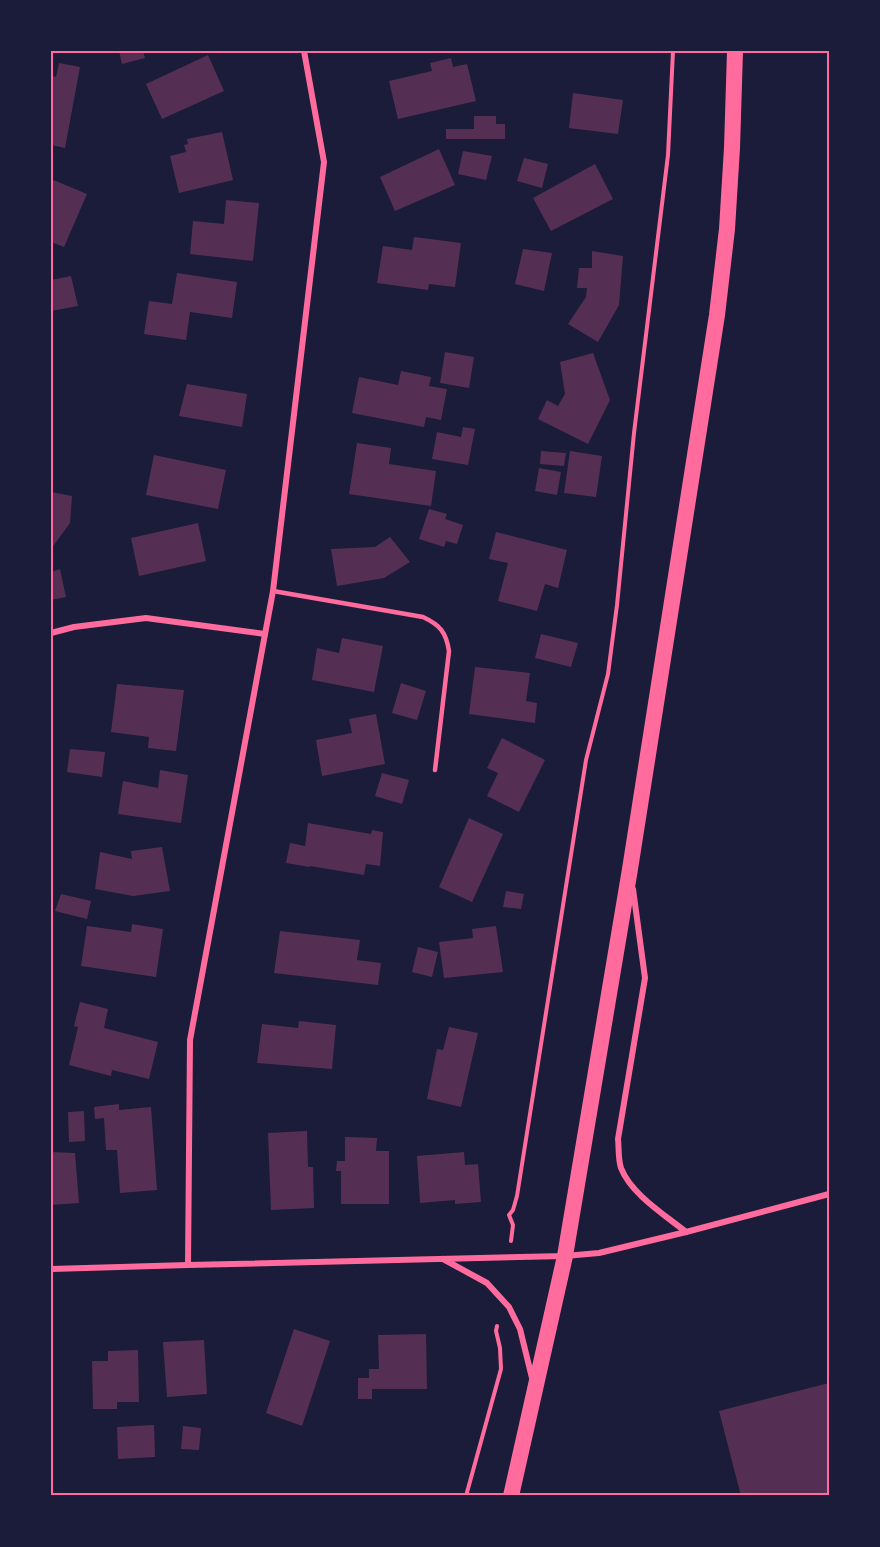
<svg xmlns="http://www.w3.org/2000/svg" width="880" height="1547" viewBox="0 0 880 1547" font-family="Manrope,sans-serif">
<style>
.building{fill:#542f53}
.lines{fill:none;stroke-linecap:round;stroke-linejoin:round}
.path{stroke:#ff6b9d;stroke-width:4}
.service{stroke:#ff6b9d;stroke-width:4.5}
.minor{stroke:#ff6b9d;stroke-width:6}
.trunk{stroke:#ff6b9d;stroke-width:16}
.neatline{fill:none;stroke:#ff6b9d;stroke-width:2}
</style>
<rect width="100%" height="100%" fill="#1b1b3a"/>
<!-- building -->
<g class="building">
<polygon points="119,51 143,51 145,58 122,64"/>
<polygon points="208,55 224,91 162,119 146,84"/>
<polygon points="451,58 453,67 467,64 476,101 398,119 389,81 432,71 430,63"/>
<polygon points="59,63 80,67 65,148 51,145 51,75 56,77"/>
<polygon points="573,93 623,100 618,134 569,128"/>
<polygon points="474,116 496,116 496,124 505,124 505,139 446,139 446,129 474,129"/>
<polygon points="222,132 233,180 179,193 170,156 186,152 184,145 188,144 187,139"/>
<polygon points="439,149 455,185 395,211 380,177"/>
<polygon points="463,151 492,156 486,180 458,174"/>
<polygon points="524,158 548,164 542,188 517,181"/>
<polygon points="595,164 613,199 551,231 533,198"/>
<polygon points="51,179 87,194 64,247 51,242"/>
<polygon points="226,200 259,203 253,261 190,254 193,221 224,224"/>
<polygon points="414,237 461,243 455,287 429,284 428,290 377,283 383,246 412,250"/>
<polygon points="523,249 552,253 544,291 515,284"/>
<polygon points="592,251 623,256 619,305 598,342 568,324 586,297 587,288 577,288 579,268 592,268"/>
<polygon points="177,273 237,282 232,318 190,312 186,340 144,334 149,301 172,304"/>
<polygon points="71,276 78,306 51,311 51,280"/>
<polygon points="445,352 474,357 469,388 440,383"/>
<polygon points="593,353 610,400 588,444 538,419 547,400 558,406 565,394 560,362"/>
<polygon points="401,371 431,377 429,386 447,389 441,420 426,417 424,427 352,413 359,377 398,385"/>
<polygon points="187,384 247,394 242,427 179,416"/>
<polygon points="463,427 475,429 468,465 432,459 437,432 461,437"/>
<polygon points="357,443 391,448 389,464 436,471 431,506 349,494"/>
<polygon points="541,451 566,453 564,466 540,464"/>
<polygon points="570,451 602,456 596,497 564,493"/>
<polygon points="154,455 226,470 218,509 146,495"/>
<polygon points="539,468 561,472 557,495 535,491"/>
<polygon points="51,492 72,496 70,523 51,549"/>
<polygon points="429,509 447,514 445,519 463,525 457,544 446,541 444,547 419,539"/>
<polygon points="198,523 206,561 139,576 131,538"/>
<polygon points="496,532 567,550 558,588 545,584 537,611 498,601 508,563 489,559"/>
<polygon points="390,537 410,562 384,578 337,586 331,549 375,547"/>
<polygon points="60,569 66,597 51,600 51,572"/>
<polygon points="541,634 578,643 571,667 535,658"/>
<polygon points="342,638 383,646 374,692 312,680 317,648 339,653"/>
<polygon points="475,667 530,673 526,701 537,703 535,723 469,714"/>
<polygon points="401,683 426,691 417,720 392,713"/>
<polygon points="117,684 184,690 176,751 148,748 149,737 111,732"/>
<polygon points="376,714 385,764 322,776 316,740 352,733 349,719"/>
<polygon points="502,738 545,760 519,812 487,796 498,773 487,768"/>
<polygon points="70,749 105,752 102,777 67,772"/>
<polygon points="160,770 188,775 181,823 118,814 123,781 158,788"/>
<polygon points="382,773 409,780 402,804 375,796"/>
<polygon points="469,818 503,834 472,902 439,887"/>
<polygon points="308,823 371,834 372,830 383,832 380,866 366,864 364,875 310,866 310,867 286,863 290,843 305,846"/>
<polygon points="162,847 170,891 133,896 95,889 100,852 132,859 131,851"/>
<polygon points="506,891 524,894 521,909 503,907"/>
<polygon points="61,894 91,901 87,919 55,911"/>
<polygon points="132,924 163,929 156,977 81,966 87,926 131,932"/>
<polygon points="496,926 503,972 444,978 439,942 473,938 472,929"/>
<polygon points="280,931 360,940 357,960 381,963 378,985 274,973"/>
<polygon points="418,947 438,952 432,977 412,972"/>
<polygon points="80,1002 108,1009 104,1028 158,1042 149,1079 112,1070 111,1076 69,1065 78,1027 74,1026"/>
<polygon points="299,1021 336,1025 332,1069 257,1063 262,1024 298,1028"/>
<polygon points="449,1027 478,1033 461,1107 427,1099 437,1049 443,1050"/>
<polygon points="119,1104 119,1110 151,1107 157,1190 120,1193 117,1150 106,1150 104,1118 95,1119 94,1107"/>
<polygon points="84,1111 85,1141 69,1142 68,1112"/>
<polygon points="307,1131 308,1167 313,1167 314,1208 271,1210 268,1133"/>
<polygon points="345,1137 377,1138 376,1151 389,1151 389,1204 341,1204 341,1171 336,1171 337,1161 345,1161"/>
<polygon points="51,1152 75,1153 79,1203 51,1205"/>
<polygon points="464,1152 465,1165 478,1164 481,1202 455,1204 455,1200 420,1203 417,1156"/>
<polygon points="294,1329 330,1341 302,1426 266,1413"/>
<polygon points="426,1334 427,1389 372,1389 372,1399 358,1399 358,1378 369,1378 369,1369 379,1369 378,1335"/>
<polygon points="204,1340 207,1394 167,1397 163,1342"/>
<polygon points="138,1350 139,1402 117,1402 117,1409 93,1409 92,1361 108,1361 108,1351"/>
<polygon points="829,1383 829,1496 741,1496 719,1411"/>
<polygon points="154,1425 155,1457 118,1459 117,1427"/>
<polygon points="183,1426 201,1428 199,1450 181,1449"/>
</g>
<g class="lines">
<!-- path -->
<g class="path">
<polyline points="511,1241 513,1225 509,1215 513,1210 517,1196 586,760 608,674 617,605 634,433 668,155 673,51"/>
<polyline points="466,1496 501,1369 500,1348 496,1331 497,1326"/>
</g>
<!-- service -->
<path class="service" d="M 273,591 L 423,617 C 440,625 446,632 449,651 L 435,770"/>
<!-- minor -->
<g class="minor">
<polyline points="51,633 74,627 146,618 265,634"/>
<path d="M 633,889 L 645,978 L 618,1139 C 619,1148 618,1159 621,1168 C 631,1194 665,1215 686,1232"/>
<polyline points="443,1259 487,1283 509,1307 520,1329 532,1378"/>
<polyline points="188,1265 190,1040 273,591 324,162 304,51"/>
<polyline points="51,1269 188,1265 565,1256 599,1253 686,1232 829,1194"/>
</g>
<!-- trunk -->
<polyline class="trunk" points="511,1496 565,1256 630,869 717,315 727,229 732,148 735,51"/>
</g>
<!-- border -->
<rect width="880" height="1547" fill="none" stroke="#1b1b3a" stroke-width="105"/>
<rect x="52" y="52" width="776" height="1442" class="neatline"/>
</svg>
